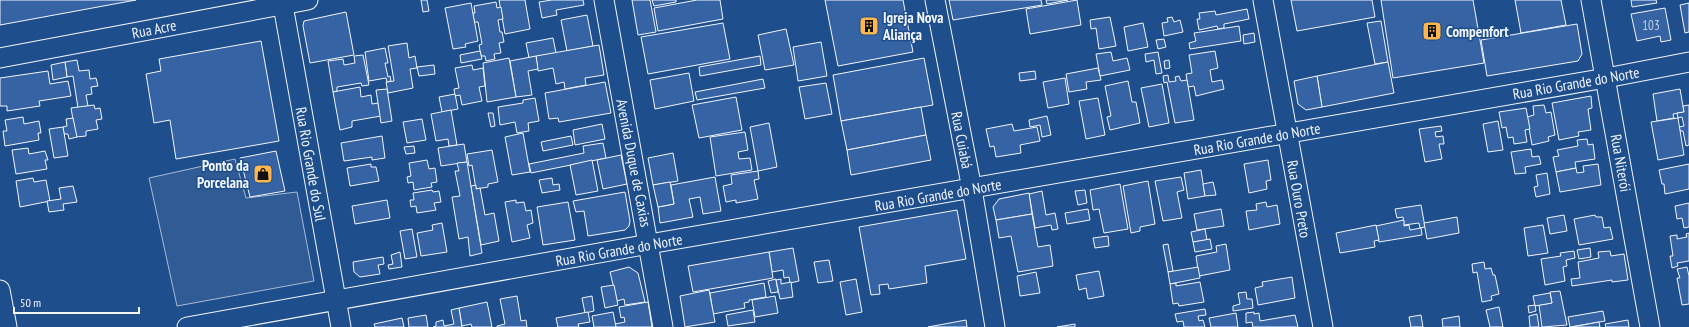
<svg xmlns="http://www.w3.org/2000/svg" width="1689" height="327" viewBox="0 0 1689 327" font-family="'PT Sans Narrow',sans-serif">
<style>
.parking{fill:#305b95;stroke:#a8bbd7}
.building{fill:#3563a3;stroke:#f2f6ff}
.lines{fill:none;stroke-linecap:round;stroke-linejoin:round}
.minor-casing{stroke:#f2f6ff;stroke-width:21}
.minor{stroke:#1f4e8c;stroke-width:19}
.labels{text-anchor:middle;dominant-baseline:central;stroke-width:3;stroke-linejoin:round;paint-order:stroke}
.number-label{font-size:13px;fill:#c3d1e8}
.poi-label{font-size:15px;font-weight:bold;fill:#f2f6ff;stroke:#1f4e8c;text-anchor:start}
.street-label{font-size:15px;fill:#f2f6ff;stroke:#1f4e8c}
</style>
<rect width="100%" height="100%" fill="#1f4e8c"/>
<!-- parking -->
<polygon class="parking" points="235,159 246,198 297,192 314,281 177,306 149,178"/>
<!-- building -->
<g class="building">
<polygon points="0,0 136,0 0,25"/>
<polygon points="421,0 427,0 429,11 423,12"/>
<polygon points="499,0 525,0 530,29 505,34"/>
<polygon points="552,0 583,0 584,5 556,10 557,15 542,18 539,2"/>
<polygon points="632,0 650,0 656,32 638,35"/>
<polygon points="652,0 676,0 676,2 654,6"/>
<polygon points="697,0 720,0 723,19 658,31 654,8"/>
<polygon points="825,0 903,0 913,52 838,66"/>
<polygon points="949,0 1041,0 1042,5 953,20"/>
<polygon points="1046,0 1068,0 1047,4"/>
<polygon points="1077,0 1081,25 1030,34 1026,9"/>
<polygon points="1291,0 1372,0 1375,17 1297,31"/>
<polygon points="1381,0 1473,0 1484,63 1393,78"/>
<polygon points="1515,0 1561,0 1566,25 1521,33"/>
<polygon points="1631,0 1656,0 1657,3 1632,7"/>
<polygon points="496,2 497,8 501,7 503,19 498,20 500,32 502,32 504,42 499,43 501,53 494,54 495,59 486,61 485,56 481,56 479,45 482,44 478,22 474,22 473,13 475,13 474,6"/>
<polygon points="471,3 478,41 465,44 466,47 453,49 445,8"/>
<polygon points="1689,3 1689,32 1685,33 1680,5"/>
<polygon points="1665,8 1671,40 1661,42 1660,36 1637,41 1631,14"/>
<polygon points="1247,9 1249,19 1224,24 1224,28 1218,29 1217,26 1199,30 1197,19 1200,19 1199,13 1215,11 1216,15"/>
<polygon points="346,12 354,55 310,63 303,26 304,21"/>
<polygon points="587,15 593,46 567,51 561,20"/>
<polygon points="1110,17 1116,46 1099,49 1096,28 1091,29 1090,20"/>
<polygon points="1172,17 1174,22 1180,20 1183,32 1164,36 1162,23 1168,22 1167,18"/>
<polygon points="1381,21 1388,62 1375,64 1367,23"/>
<polygon points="723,23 730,59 648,74 641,37"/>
<polygon points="1143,23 1148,47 1128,51 1124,27"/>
<polygon points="1577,24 1582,54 1578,61 1487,76 1481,40"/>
<polygon points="1239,26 1241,41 1190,49 1189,43 1196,41 1194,33"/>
<polygon points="786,29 794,65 765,70 758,35"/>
<polygon points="1254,33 1255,42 1244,44 1243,35"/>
<polygon points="553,38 556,53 529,58 526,43"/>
<polygon points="1164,39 1166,47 1158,49 1156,40"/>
<polygon points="261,41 279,141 176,159 170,120 154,123 146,74 161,71 159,59"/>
<polygon points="821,42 827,76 798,81 793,47"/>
<polygon points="407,43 409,58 415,56 417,68 410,69 413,88 388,93 386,82 394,81 388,46"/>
<polygon points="599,45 604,75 585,78 586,85 565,89 564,82 556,84 553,68 538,71 536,56"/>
<polygon points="385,48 388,63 385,63 388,77 390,76 391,81 387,82 386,78 369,81 365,52"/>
<polygon points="480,51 482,59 461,63 460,55"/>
<polygon points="1215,51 1218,68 1210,70 1212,82 1222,80 1224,89 1196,96 1194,86 1188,87 1186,74 1192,73 1189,55"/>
<polygon points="1111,52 1113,61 1127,58 1130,70 1100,76 1096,54"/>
<polygon points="1158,52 1162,73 1156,74 1154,60 1146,62 1145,54"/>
<polygon points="363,55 369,85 362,86 361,83 337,87 337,91 333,92 328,61 343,59 344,65 355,63 354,56"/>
<polygon points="536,56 538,69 528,71 532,95 516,97 510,61"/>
<polygon points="760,56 761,65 700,76 699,67"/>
<polygon points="509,58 516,97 487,102 483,63"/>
<polygon points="924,58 933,105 841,121 833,75"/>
<polygon points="77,60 79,71 89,70 90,79 96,78 98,86 91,87 92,94 86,95 88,106 78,108 73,76 67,77 65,62"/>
<polygon points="1169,60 1170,68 1165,69 1164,61"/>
<polygon points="65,62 67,77 53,80 51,65"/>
<polygon points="1388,62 1394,93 1322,107 1317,76"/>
<polygon points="434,65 435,74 419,76 417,67"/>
<polygon points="472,65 473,70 483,68 485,86 479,87 482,101 462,105 460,95 455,96 454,89 459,88 455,68"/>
<polygon points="1098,68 1101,80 1086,82 1087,89 1069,92 1066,74"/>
<polygon points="48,71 50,84 68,81 71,96 39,101 40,106 7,111 7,106 0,106 0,78"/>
<polygon points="1035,71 1036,79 1020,81 1019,73"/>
<polygon points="689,73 694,101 655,109 650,80"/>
<polygon points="1168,75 1169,82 1176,81 1175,77 1179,76 1181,81 1187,80 1194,120 1175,123 1167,82 1164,83 1163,76"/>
<polygon points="1317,76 1322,107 1306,110 1298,104 1294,81"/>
<polygon points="1065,78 1069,104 1048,108 1043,82"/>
<polygon points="763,79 765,88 697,100 695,92"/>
<polygon points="1128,81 1132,102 1136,102 1140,123 1110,130 1107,117 1111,116 1105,86"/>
<polygon points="605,82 611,113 559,122 558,118 549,119 545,93"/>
<polygon points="826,83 832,114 805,119 799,87"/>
<polygon points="1162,84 1169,123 1149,127 1141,88"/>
<polygon points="360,87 361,97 371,95 372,104 378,103 381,116 352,121 352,127 340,130 333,92"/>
<polygon points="387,89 392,121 381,123 376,90"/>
<polygon points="1680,89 1684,112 1673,114 1674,118 1657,121 1653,94"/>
<polygon points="455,94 458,109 442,112 439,97"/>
<polygon points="1591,96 1592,108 1588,109 1591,130 1578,132 1579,136 1559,140 1552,103"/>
<polygon points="736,97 742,130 699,138 692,105"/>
<polygon points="535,98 539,121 528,123 529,131 517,133 515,122 500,125 498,107 523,103 523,100"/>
<polygon points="1098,98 1105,135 1086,139 1079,101"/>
<polygon points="94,105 95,109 100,108 102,119 96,120 98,129 86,131 86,136 76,137 71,108"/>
<polygon points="1544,105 1546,113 1551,112 1555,135 1548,137 1549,141 1532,145 1527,117 1534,115 1533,106"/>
<polygon points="1689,105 1689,145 1686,146 1683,131 1680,131 1679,127 1684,126 1682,117 1678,118 1677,113 1684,112 1683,106"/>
<polygon points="921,107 926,135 847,150 841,121"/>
<polygon points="1526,108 1530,129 1525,130 1527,142 1514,144 1513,137 1508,138 1506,127 1502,128 1499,112"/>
<polygon points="451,110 457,145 449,146 448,139 436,141 431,114"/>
<polygon points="488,113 493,113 495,126 491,127"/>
<polygon points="1047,116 1051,135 1042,137 1040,125 1030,127 1029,120"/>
<polygon points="23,117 24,124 39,121 41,133 38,133 39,140 5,146 3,131 7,131 5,120"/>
<polygon points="73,118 77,137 69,139 68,134 64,134 63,127 67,126 66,119"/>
<polygon points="1678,118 1684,155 1658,160 1651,122"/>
<polygon points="422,119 426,140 407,143 403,122"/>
<polygon points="1498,121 1503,150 1488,152 1483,124"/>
<polygon points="769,123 777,167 758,171 750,127"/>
<polygon points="602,124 605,139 575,145 573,130"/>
<polygon points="1012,124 1014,131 1037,127 1040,141 1020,145 1021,153 996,157 994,146 990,147 986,129"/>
<polygon points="1441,126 1442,131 1435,132 1436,137 1443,136 1444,144 1439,144 1442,159 1425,162 1419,129"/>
<polygon points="63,127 68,156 54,158 49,129"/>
<polygon points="745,132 748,150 738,152 739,159 750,158 752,170 716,176 710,137"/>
<polygon points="523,133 530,172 512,175 505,137"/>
<polygon points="926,135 931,160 851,175 847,150"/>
<polygon points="382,136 385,158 372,160 372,157 344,161 341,143"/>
<polygon points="571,136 573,145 543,151 541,142"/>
<polygon points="1587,139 1588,145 1593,144 1595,159 1575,162 1576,168 1556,172 1553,157 1559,156 1557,150 1578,146 1577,140"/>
<polygon points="603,143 606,158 531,173 529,164 584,153 583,146"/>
<polygon points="464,144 467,162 441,166 438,148"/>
<polygon points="414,146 415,153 406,154 404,147"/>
<polygon points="28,148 29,154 45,151 48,160 45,160 47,169 16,174 12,150"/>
<polygon points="1531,149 1532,157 1539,156 1541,164 1525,167 1526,173 1515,174 1511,152"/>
<polygon points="492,150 498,182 488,184 488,187 476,189 472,165 469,166 467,154"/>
<polygon points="276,151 285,191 250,197 240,158"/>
<polygon points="673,153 678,181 653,185 648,158"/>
<polygon points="621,155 627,184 603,189 597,160"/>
<polygon points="427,160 429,169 435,168 437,182 431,183 432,187 414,190 413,182 408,183 407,177 411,176 409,163"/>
<polygon points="592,160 598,191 576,195 570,165"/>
<polygon points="1268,160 1271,180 1266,181 1267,189 1249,193 1244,164"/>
<polygon points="467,162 482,253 470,256 468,237 459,239 452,197 460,196 455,171 459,171 457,163"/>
<polygon points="371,164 371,167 376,167 379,181 350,186 347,168"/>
<polygon points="1598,164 1601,185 1560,192 1556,172 1576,168 1577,173 1584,172 1583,166"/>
<polygon points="1689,164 1689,189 1665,194 1664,184 1662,184 1659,170"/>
<polygon points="1201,170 1205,196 1188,199 1184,173"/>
<polygon points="758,171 759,179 754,180 758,199 736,203 736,200 726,202 723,186 732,184 731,175"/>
<polygon points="1547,173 1550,194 1536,197 1534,187 1538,186 1536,175"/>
<polygon points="715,177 721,211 703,214 700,197 689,199 693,217 660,223 658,207 674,204 671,185"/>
<polygon points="1181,177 1184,190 1177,192 1182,218 1163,221 1155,181"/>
<polygon points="33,178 34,182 46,180 50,201 20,207 16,181"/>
<polygon points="552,178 553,185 559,184 560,190 542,193 539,180"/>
<polygon points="1148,181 1155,224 1140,227 1140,231 1131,233 1123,186"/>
<polygon points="670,182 674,204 658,207 653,185"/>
<polygon points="1213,182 1216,195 1205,196 1203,184"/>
<polygon points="1120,184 1128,229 1104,233 1099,209 1093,210 1090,190"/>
<polygon points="476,185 476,189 480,188 485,215 494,213 499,241 481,245 471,186"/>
<polygon points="73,186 77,202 63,204 64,210 49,212 47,201 61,199 59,188"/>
<polygon points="432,190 433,192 439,191 441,202 434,203 436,210 417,213 416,206 411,207 410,200 414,200 413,193"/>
<polygon points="1085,190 1087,203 1078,205 1075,191"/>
<polygon points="1042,191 1046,215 1055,213 1058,229 1052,230 1051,225 1035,228 1029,194"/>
<polygon points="625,192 630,221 629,226 625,230 588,236 584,211 576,212 573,201"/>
<polygon points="1029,193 1032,214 996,220 993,207 999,199"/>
<polygon points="387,200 390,218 355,224 352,206"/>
<polygon points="516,200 516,203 524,202 526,211 531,210 533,223 527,225 530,238 512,242 505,202"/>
<polygon points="568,202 575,240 543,245 537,207"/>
<polygon points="1266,202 1267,207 1277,205 1280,224 1249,230 1246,211 1257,210 1256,204"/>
<polygon points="1689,203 1689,227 1684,228 1682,218 1677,219 1675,206"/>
<polygon points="1421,205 1425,227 1420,228 1419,223 1404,225 1403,217 1397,218 1395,209"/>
<polygon points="1088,209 1090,220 1067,224 1065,213"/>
<polygon points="1221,209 1224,226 1197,230 1194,214"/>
<polygon points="957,210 966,259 925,266 927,283 889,289 888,284 879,285 880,294 871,295 859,227"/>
<polygon points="1032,214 1038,247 1050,245 1053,266 1018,272 1011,236 999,238 996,220"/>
<polygon points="1564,215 1567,231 1550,234 1547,218"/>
<polygon points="1595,215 1596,217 1602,217 1604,228 1610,227 1613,239 1579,245 1574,219"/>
<polygon points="1457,217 1459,233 1427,239 1424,223"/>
<polygon points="1404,220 1404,226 1409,225 1410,230 1421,228 1422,235 1379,242 1376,226"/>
<polygon points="442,223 447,252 421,256 417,233 433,230 432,225"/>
<polygon points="1376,225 1379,240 1374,241 1375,247 1340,253 1336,233"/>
<polygon points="1543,225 1548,253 1528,256 1524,228"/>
<polygon points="412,229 417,257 405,259 400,231"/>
<polygon points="1205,229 1207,240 1193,242 1191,232"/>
<polygon points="1689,233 1689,261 1677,263 1678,266 1672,268 1670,256 1673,256 1670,236 1677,235 1677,239 1687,237 1686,234"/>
<polygon points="1108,236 1109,246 1095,248 1093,238"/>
<polygon points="1210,239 1212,249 1195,252 1193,242"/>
<polygon points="1168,244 1173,271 1168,272 1163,245"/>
<polygon points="1226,244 1230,270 1199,276 1196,256 1217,252 1216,246"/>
<polygon points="793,248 799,281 790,283 789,277 784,278 783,270 772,272 769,252"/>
<polygon points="1590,248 1591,257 1579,259 1577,250"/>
<polygon points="1574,251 1575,258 1566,260 1567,266 1563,267 1565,281 1545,285 1541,259 1561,256 1560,253"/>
<polygon points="1610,251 1611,256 1624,254 1628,280 1612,282 1612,280 1572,286 1571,279 1580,278 1578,262 1599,258 1598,252"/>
<polygon points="400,252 402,267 389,269 388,265 393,264 391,255"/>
<polygon points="769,252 773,278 693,292 688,266"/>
<polygon points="383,257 384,264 378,265 380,274 360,277 354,272 353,262"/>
<polygon points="829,260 833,281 818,283 814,262"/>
<polygon points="1484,262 1485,269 1491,268 1493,275 1495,275 1499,294 1491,296 1492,300 1482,302 1477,272 1473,273 1472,264"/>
<polygon points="629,267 638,273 645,302 625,305 624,299 617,301 610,272"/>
<polygon points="1198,267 1200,278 1170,284 1168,272"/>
<polygon points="1687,267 1689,276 1689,304 1682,305 1677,278 1680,278 1677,269"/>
<polygon points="1099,271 1104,296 1088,299 1086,288 1079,290 1076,275"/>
<polygon points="1036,272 1040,293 1020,296 1017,276"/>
<polygon points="1292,277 1295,298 1258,305 1255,288 1263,286 1262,282"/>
<polygon points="776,279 778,292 771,293 768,281"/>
<polygon points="781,279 781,284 791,282 793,297 780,299 776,280"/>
<polygon points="856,279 862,312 846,315 840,282"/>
<polygon points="1200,282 1204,302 1179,306 1178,303 1173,304 1170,284 1176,283 1176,286"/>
<polygon points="764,283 766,297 749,300 749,302 744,303 745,308 713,314 710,293"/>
<polygon points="614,285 618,305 605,308 601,287"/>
<polygon points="709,290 715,322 685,327 680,296"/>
<polygon points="1560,291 1567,325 1542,327 1539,305 1552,303 1550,292"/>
<polygon points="1246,292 1247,299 1252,299 1253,308 1233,311 1233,306 1240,304 1238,293"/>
<polygon points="1550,293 1552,303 1535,306 1533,296"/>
<polygon points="517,296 521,321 526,320 527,327 497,327 497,326 505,324 500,299"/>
<polygon points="592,296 594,311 585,313 582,298"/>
<polygon points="775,296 778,313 755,317 752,300"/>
<polygon points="487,302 492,327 472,327 471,324 462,326 459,308"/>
<polygon points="648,302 652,327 615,327 615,324 625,322 624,317 621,318 619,307"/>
<polygon points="1535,305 1536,311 1529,313 1528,306"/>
<polygon points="1499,307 1503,327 1490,327 1486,310"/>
<polygon points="459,308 462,327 433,327 436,326 436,322 443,320 444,326 454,324 451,310"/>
<polygon points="1205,309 1206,315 1198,316 1199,321 1203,320 1205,327 1184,327 1183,321 1177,322 1175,314"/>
<polygon points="753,310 755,322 728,326 726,315"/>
<polygon points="1603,311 1605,321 1570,327 1568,317"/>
<polygon points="588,312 590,322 578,324 579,327 558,327 556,318"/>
<polygon points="613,312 616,327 594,327 592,316"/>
<polygon points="1254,312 1254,314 1259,313 1260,321 1295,315 1298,327 1253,327 1252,322 1246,323 1246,313"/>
<polygon points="1236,313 1238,327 1211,327 1209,318"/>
<polygon points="1537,314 1539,327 1530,327 1529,316"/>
<polygon points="426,315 428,327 409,327 408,318"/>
<polygon points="1421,315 1423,327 1411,327 1409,317"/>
<polygon points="1459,316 1460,327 1443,327 1442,319"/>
<polygon points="402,318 404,327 375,327 374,324"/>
<polygon points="966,320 967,327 928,327"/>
<polygon points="1628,320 1629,327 1606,327 1605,324"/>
<polygon points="1599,322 1600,327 1572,327"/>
<polygon points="1075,324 1075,327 1057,327"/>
</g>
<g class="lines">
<!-- minor casing -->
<g class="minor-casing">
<g id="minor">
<polyline points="282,0 341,327"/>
<polyline points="604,0 663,327"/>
<polyline points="935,0 972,189 995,327"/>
<polyline points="1263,0 1323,327"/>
<polyline points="1591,0 1650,327"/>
<polyline points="0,58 308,0"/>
<polyline points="0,290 7,327"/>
<polyline points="187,327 649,244 1606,78 1689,62"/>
</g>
</g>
<!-- minor -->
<use href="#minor" class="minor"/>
</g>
<!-- icons -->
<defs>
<g id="building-square" transform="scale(1)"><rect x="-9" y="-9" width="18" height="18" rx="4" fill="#ffb74d" stroke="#1f4e8c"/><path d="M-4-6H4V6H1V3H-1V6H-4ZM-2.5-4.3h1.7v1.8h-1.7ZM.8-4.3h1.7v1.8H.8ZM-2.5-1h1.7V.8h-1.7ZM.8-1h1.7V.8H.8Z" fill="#111"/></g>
<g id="shop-square" transform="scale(1)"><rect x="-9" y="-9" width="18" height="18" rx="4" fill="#ffb74d" stroke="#1f4e8c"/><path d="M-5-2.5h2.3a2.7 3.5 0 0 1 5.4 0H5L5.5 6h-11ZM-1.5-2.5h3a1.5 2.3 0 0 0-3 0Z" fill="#111"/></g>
</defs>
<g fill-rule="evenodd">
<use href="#building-square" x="869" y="26"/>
<use href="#building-square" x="1432" y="31"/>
<use href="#shop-square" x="263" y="174"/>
</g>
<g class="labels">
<!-- number labels -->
<g class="number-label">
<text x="1651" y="25">103</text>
</g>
<!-- poi labels -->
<g class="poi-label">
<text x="883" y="17">Igreja Nova<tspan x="883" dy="17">Aliança</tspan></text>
<text x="1446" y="31">Compenfort</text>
<text x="249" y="165" text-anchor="end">Ponto da<tspan x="249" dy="17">Porcelana</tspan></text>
</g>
<!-- street labels -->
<g class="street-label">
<text transform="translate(154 29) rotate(-11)">Rua Acre</text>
<text transform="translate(1576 83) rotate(-10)">Rua Rio Grande do Norte</text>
<text transform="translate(1257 139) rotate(-10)">Rua Rio Grande do Norte</text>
<text transform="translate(962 140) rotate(79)">Rua Cuiabá</text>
<text transform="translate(634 163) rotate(79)">Avenida Duque de Caxias</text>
<text transform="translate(1621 163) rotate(80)">Rua Niterói</text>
<text transform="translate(311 164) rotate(80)">Rua Rio Grande do Sul</text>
<text transform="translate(938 195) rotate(-10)">Rua Rio Grande do Norte</text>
<text transform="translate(1299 199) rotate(80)">Rua Ouro Preto</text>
<text transform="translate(619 250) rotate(-10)">Rua Rio Grande do Norte</text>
</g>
</g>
<!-- scale -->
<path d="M14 307v6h125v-6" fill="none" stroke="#f2f6ff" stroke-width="2"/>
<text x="20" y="307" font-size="12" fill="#f2f6ff" stroke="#1f4e8c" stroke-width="3" paint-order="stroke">50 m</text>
</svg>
